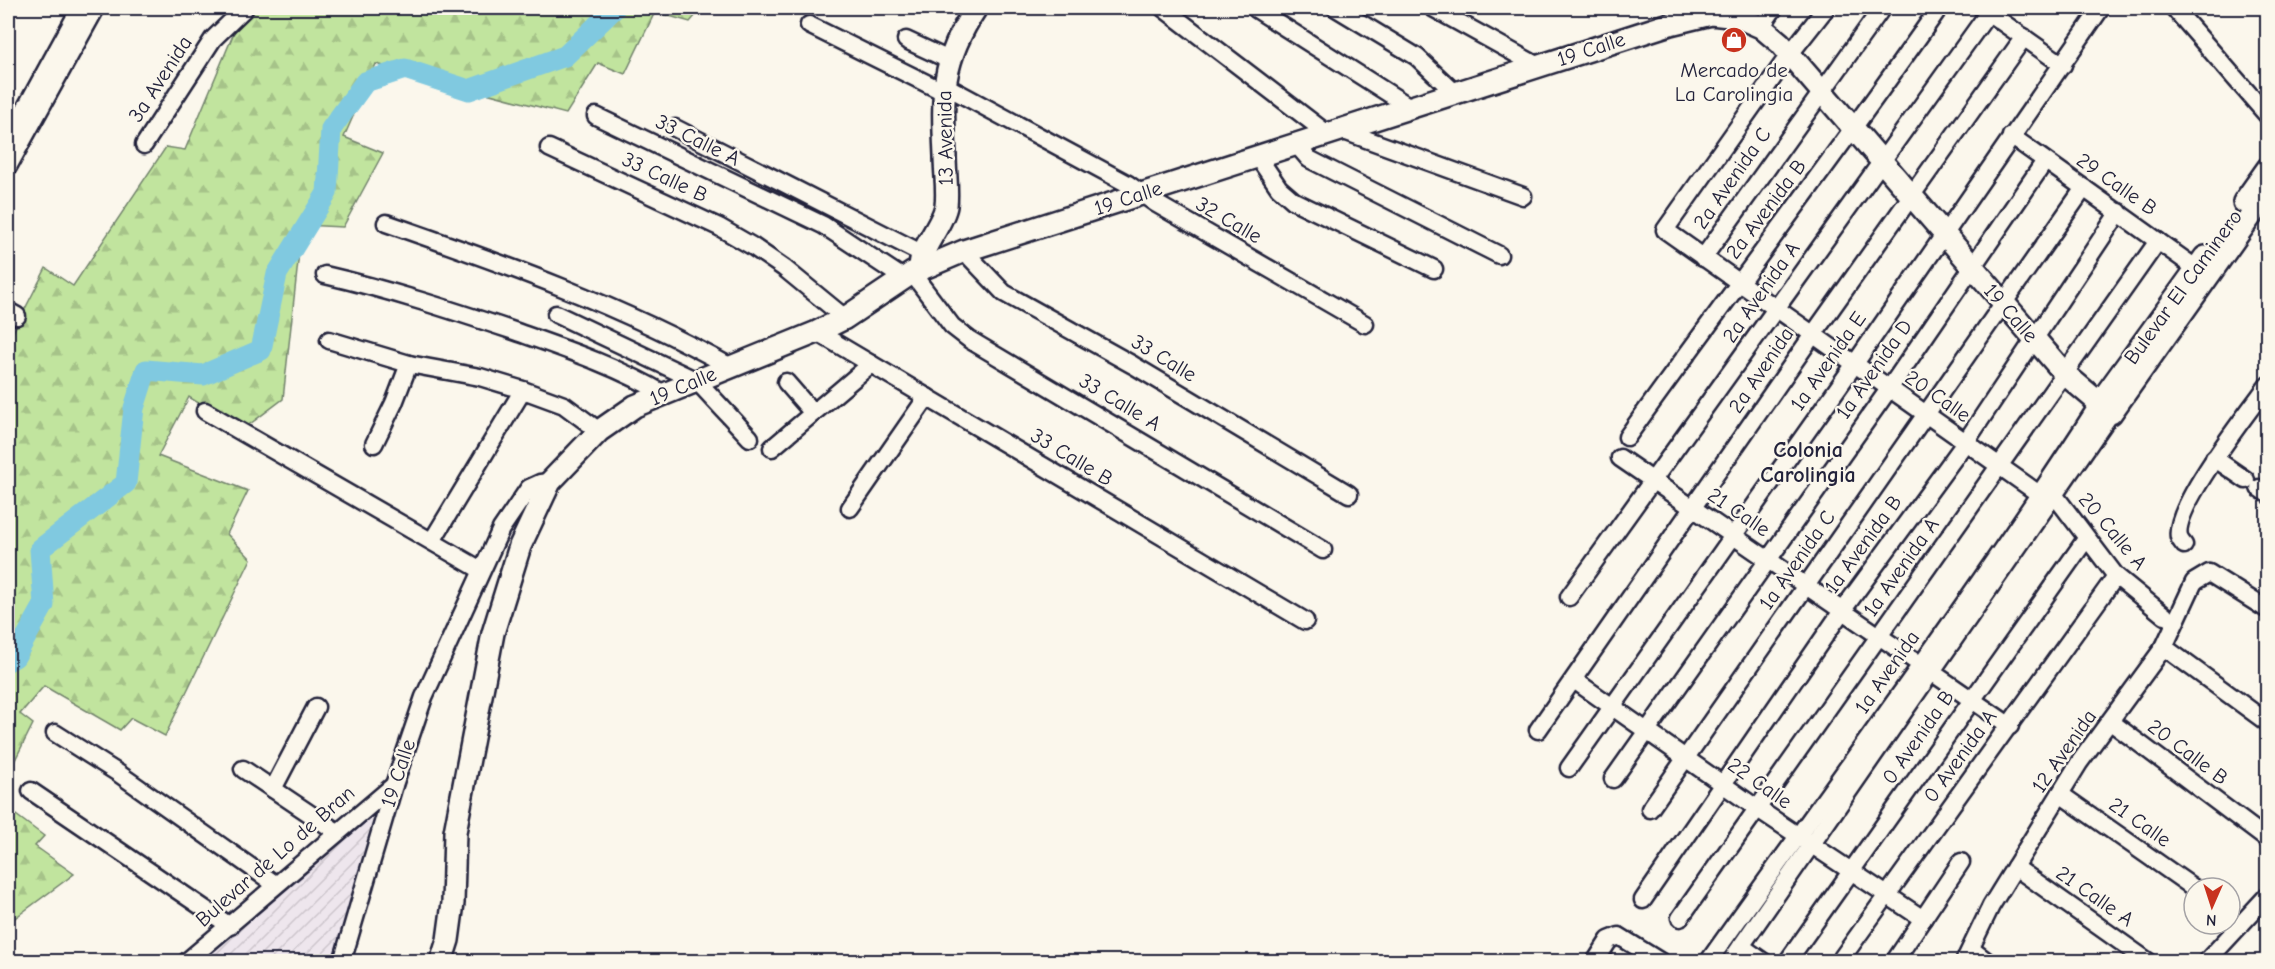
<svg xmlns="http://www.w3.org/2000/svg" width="2275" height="969" viewBox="0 0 2275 969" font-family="'Comic Neue',sans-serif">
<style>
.industrial{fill:url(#industrial-furrows)}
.forest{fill:url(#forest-firs);stroke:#72836c;stroke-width:1.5}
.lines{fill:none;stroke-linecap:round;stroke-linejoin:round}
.river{stroke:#80c9e0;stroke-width:21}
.minor-casing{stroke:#22223b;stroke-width:21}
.major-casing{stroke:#22223b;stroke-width:26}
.minor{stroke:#fbf7ec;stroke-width:16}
.major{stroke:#fbf7ec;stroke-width:21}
.labels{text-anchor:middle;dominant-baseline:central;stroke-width:5;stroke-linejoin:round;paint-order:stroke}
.street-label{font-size:21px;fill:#22223b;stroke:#fbf7ec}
.poi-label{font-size:21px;fill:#22223b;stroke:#fbf7ec}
.neighbourhood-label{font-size:22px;font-weight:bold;fill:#22223b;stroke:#fbf7ec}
</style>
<defs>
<pattern id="industrial-furrows" width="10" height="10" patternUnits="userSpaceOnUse" patternTransform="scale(1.5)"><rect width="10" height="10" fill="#eee6ed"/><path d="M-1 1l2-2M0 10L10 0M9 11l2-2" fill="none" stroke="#ccc5cc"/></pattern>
<pattern id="forest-firs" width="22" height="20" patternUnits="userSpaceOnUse" patternTransform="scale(1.5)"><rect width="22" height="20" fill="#c1e49e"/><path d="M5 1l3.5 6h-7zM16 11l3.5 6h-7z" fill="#a6c389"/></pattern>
</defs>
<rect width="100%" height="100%" fill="#fbf7ec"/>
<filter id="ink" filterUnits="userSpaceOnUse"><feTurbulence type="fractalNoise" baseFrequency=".0167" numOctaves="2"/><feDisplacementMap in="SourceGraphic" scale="12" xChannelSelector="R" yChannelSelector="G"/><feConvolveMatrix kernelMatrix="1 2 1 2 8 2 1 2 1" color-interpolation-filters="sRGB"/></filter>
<g filter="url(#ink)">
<!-- industrial -->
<polygon class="industrial" points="375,811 332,961 200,962 215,951 296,874"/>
<!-- forest -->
<g class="forest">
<polygon points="259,8 702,8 690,22 655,12 625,74 598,63 566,114 376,64 344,137 383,153 343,227 302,225 283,399 242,430 189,397 158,456 248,491 227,534 251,559 165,736 131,718 120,730 44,686 20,714 33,724 8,774 8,342 46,268 73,286 166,147 185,150 238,23"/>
<polygon points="8,809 44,836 35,846 74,874 8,923"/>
</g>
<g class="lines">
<!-- river -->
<polyline class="river" points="8,661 15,657 44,605 40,549 126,483 134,408 146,370 203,375 261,350 277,274 327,193 331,129 365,82 405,69 469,90 565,56 615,8"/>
<!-- minor casing -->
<g class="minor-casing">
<g id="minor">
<polyline points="1163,8 1329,135"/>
<polyline points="1336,8 1417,57 1454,92"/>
<polyline points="1433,8 1538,66"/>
<polyline points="1826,8 1789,55 1665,230 2039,494"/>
<polyline points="1982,8 2063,65"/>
<polyline points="2174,8 2268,116"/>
<polyline points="1256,9 1410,107"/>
<polyline points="809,25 944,92"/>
<polyline points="1761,27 1774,8"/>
<polyline points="906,40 949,60"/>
<polyline points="944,85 1128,184 1155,203 1365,324"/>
<polyline points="596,116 823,225 903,278"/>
<polyline points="675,128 923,254"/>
<polyline points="1341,130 1523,196"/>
<polyline points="2011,136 2197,269"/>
<polyline points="8,140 80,8"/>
<polyline points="144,145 213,39 245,8"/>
<polyline points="1297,145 1309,159 1499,255"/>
<polyline points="549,148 719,227 752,246 784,268 845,318"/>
<polyline points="1258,157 1279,188 1294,201 1434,269"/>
<polyline points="8,167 96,8"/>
<path d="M 386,223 C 504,264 620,305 729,366"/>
<polyline points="964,251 1004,293 1133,365 1349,494"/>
<polyline points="1703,258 1882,8"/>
<polyline points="912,273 952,326 970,340 1323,550"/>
<path d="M 325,275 C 390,290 451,310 514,331 C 565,349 619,367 666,395"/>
<polyline points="8,311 17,316"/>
<polyline points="556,314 697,381 750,438"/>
<polyline points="817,332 1305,621"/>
<polyline points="329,340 409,364 480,377 523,390 564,405 599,431"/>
<polyline points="786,382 813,413"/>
<polyline points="205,411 481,570"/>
<path d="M 1627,437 C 1730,293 1838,153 1939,8"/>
<polyline points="374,444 394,403 409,364"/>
<polyline points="772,448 871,364"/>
<polyline points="1620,458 2010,726"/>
<polyline points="2214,458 2246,480"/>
<polyline points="2259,488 2268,494"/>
<polyline points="2050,489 2116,576 2165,616"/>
<polyline points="850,508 927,397"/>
<polyline points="432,541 523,390"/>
<path d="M 2184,545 C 2183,543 2180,541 2179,537 C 2172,508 2249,411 2268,385"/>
<polyline points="1569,597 1989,12"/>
<polyline points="2164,647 2268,723"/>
<polyline points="1574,680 1758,809 1923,919"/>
<polyline points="2111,722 2268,840"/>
<polyline points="1538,730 1812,336 2024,37"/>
<polyline points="55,733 118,773 275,884"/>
<polyline points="1569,768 1854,365 2101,8"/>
<polyline points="243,769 337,832"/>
<polyline points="1613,779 1889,389 2045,161"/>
<polyline points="273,789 316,707"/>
<polyline points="31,791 230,926"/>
<polyline points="2060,794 2194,888"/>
<polyline points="1650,809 2084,188"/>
<polyline points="2015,867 2149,962"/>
<polyline points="1643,900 1842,611 1965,443 2119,212"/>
<polyline points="1680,918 2158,241"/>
<polyline points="1741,946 1764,962"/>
<polyline points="1971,949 1988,962"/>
<polyline points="186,962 394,785"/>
<polyline points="342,962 394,785 424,697 501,529 529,488 540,483 550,482"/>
<polyline points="1595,962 1609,940 1619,936 1661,962"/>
<path d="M 1708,962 C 1839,777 1976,595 2098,405"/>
<polyline points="1730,962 2111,413"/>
<polyline points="1787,962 2086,539"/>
<polyline points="1839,962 2116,576"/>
<polyline points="1894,962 1961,862"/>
<polyline points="1964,962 1991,906 2079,763 2164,647 2194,582 2209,573 2268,610"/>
<polyline points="2206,962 2268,895"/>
</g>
</g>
<!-- major casing -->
<g class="major-casing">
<g id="major">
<polyline points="2244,202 2268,168"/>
<path d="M 921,269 C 916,253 943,225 946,206 C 948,190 945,173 945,156 C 942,94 941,61 976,8"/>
<polyline points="2098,405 2205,257"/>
<polyline points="441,962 448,940 453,903 455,832 493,633 520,546 550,482 599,431 635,406 817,332 845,318 912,273 964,251 1670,24 1711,14 1738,17 1761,27 1780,43 2065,374 2111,413 2268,192"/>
</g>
</g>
<!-- minor -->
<use href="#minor" class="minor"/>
<!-- major -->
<use href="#major" class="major"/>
</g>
</g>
<!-- icons -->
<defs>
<g id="shop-disc" transform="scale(1.35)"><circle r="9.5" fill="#c8321e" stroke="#fbf7ec"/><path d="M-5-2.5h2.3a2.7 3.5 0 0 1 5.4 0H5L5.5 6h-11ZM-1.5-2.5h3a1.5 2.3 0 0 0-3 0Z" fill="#fff"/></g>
</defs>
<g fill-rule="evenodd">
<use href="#shop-disc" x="1734" y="40"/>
</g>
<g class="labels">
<!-- street labels -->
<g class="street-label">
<text transform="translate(1591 49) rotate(-18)">19 Calle</text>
<text transform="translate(160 79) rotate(-57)">3a Avenida</text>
<text transform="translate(945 138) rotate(-91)">13 Avenida</text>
<text transform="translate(698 140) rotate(26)">33 Calle A</text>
<text transform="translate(665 177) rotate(25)">33 Calle B</text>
<text transform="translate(1732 178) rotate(-55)">2a Avenida C</text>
<text transform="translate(2117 184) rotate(35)">29 Calle B</text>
<text transform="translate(1128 198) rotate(-18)">19 Calle</text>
<text transform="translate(1766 209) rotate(-53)">2a Avenida B</text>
<text transform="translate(1229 220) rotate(30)">32 Calle</text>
<text transform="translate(2183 287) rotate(-54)">Bulevar El Caminero</text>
<text transform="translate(1761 292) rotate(-55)">2a Avenida A</text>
<text transform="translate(2011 313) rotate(49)">19 Calle</text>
<text transform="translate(1164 358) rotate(31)">33 Calle</text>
<text transform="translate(1828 361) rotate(-55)">1a Avenida E</text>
<text transform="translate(1874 369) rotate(-55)">1a Avenida D</text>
<text transform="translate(1761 370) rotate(-56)">2a Avenida</text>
<text transform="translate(683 386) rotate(-23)">19 Calle</text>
<text transform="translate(1938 396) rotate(35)">20 Calle</text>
<text transform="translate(1120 402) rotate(31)">33 Calle A</text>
<text transform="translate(1072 457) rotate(31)">33 Calle B</text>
<text transform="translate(1739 512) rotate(34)">21 Calle</text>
<text transform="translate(2113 531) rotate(50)">20 Calle A</text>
<text transform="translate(1863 544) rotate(-54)">1a Avenida B</text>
<text transform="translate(1797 560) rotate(-55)">1a Avenida C</text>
<text transform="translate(1901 567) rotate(-55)">1a Avenida A</text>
<text transform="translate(1887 672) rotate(-55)">1a Avenida</text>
<text transform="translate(1918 737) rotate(-55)">0 Avenida B</text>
<text transform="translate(2064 751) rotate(-55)">12 Avenida</text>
<text transform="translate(2188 752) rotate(37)">20 Calle B</text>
<text transform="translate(1960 756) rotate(-54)">0 Avenida A</text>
<text transform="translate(398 773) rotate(-72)">19 Calle</text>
<text transform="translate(1760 783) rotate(35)">22 Calle</text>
<text transform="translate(2140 822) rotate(35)">21 Calle</text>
<text transform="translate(275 856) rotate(-41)">Bulevar de Lo de Bran</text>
<text transform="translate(2095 896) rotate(35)">21 Calle A</text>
</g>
<!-- poi labels -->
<g class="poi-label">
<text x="1734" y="70">Mercado de<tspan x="1734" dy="24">La Carolingia</tspan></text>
</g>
<!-- neighbourhood labels -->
<g class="neighbourhood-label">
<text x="1808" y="450">Colonia<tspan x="1808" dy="25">Carolingia</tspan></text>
</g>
</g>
<!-- margin -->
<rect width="2275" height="969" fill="none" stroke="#fbf7ec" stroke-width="30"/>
<rect x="15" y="15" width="2245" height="939" fill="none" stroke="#22223b" stroke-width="2" filter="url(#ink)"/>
<!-- north arrow -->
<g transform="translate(2212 906) rotate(183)"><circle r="28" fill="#fbf7ec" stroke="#a4a2a5" stroke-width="1.5"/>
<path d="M0-4.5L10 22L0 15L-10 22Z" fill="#c8321e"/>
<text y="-9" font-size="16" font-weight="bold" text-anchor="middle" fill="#22223b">N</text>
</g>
</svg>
